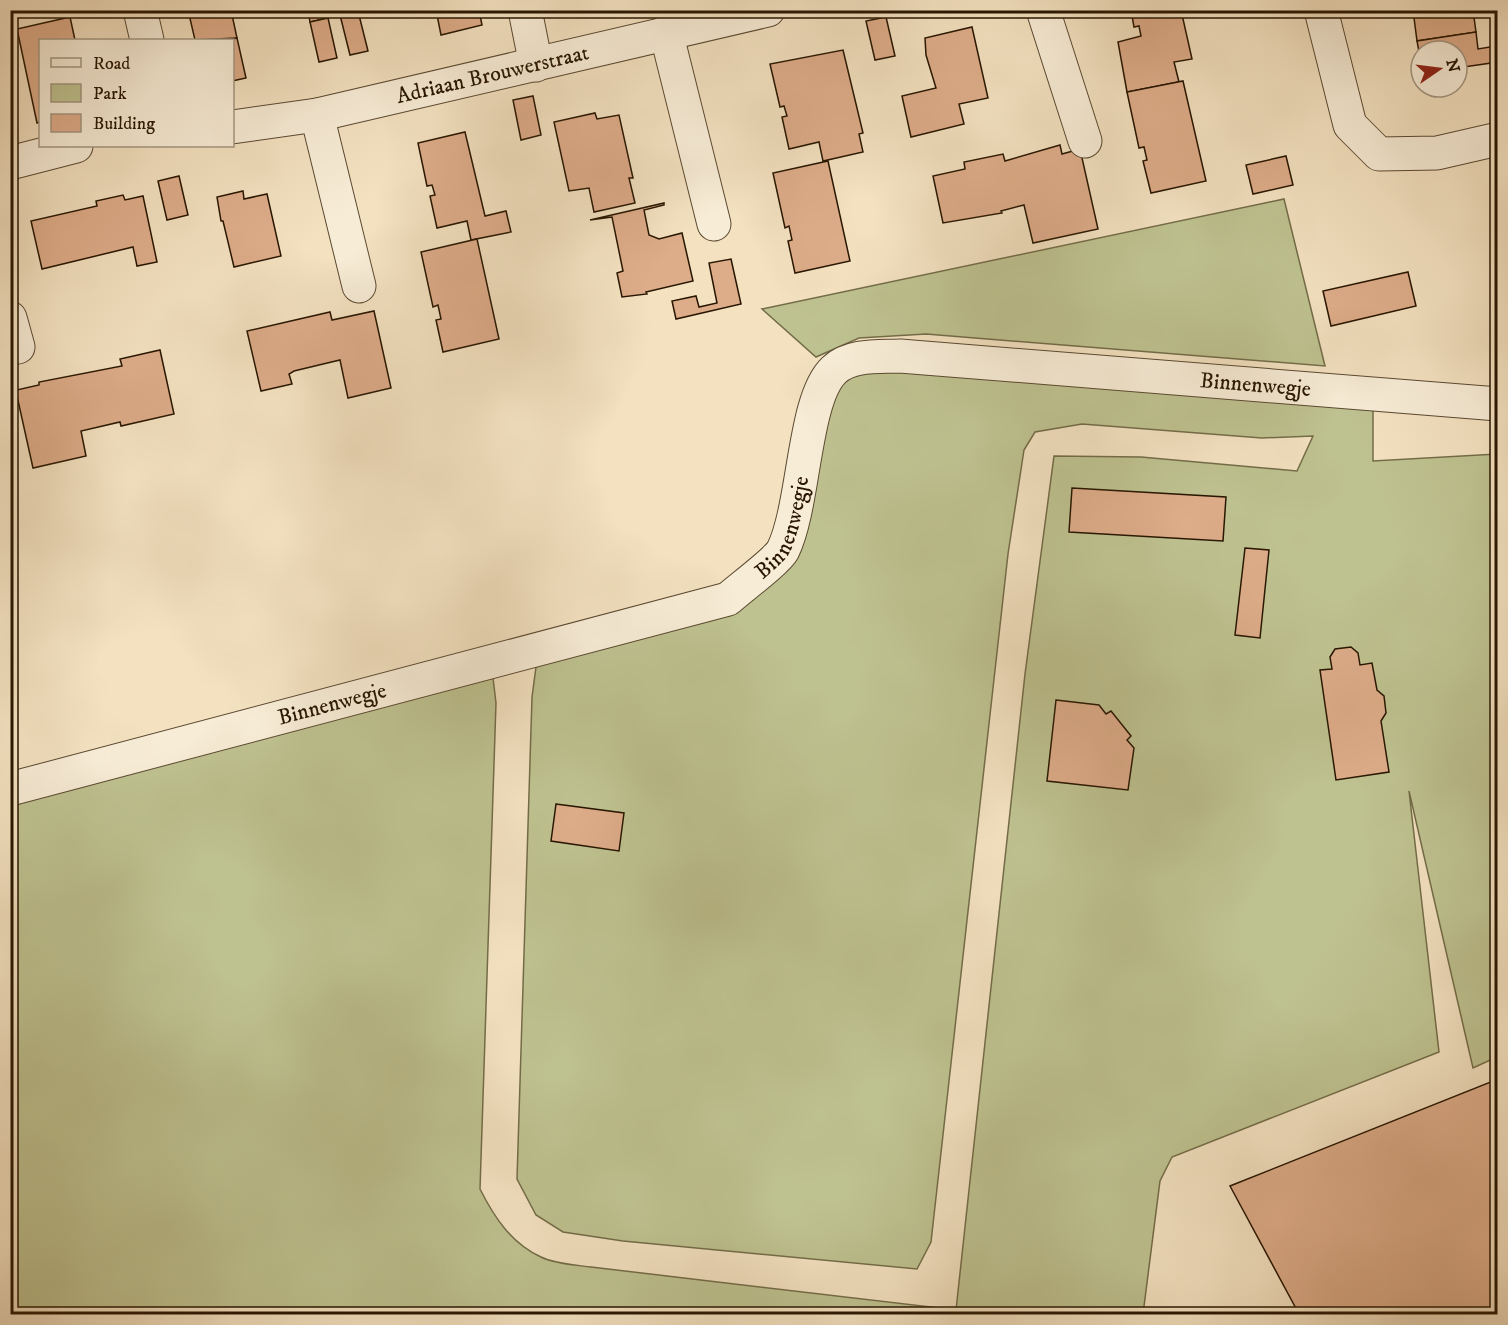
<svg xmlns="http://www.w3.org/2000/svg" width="1508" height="1325" viewBox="0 0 1508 1325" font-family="'IM FELL DW Pica',serif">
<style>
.green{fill:#bec290;stroke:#736c48;stroke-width:1.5}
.building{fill:#ddac89;stroke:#281601;stroke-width:1.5}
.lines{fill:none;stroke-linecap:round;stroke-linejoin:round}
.minor-casing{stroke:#5b4931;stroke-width:35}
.minor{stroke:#f7ecd6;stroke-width:33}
.labels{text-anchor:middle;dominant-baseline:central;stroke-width:6;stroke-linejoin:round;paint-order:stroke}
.street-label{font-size:22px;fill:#281601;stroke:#f7ecd6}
</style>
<rect width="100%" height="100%" fill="#f3e1c0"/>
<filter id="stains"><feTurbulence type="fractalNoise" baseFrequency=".00333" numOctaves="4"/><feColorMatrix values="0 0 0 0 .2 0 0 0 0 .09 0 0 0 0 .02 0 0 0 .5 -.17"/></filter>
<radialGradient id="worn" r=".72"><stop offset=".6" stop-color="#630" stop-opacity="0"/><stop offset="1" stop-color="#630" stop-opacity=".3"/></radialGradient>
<!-- green -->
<g class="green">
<polygon points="1284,199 1325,366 926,334 859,338 816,357 762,309"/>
<path d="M 854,369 L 1373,402 L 1373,461 L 1497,454 L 1497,1057 L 1473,1068 L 1409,791 L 1439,1052 L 1172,1157 L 1160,1181 L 1143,1314 L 11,1314 L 11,803 L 493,678 L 496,703 L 480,1189 C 494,1217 511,1243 541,1257 C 555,1264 576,1265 591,1267 L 956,1310 L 1025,674 L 1054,456 L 1141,457 L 1297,471 L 1313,436 L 1262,438 L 1082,424 L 1035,432 L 1024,450 L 1008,554 L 931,1242 L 917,1269 L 623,1241 L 563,1232 L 536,1215 L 517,1179 L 532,697 L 536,667 L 769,584 L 826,397 Z"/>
</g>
<!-- building -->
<g class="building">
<polygon points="188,10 231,10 237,38 195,40"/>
<polygon points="308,10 327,10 328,18 310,22"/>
<polygon points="436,10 479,10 482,25 441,35"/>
<polygon points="1131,10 1181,10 1192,59 1174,62 1179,82 1127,92 1118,42 1141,36 1139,26 1134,27"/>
<polygon points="1413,10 1473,10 1476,32 1417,41"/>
<polygon points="358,11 368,51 350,55 340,15"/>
<polygon points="70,17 75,40 40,40 40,122 37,123 17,29"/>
<polygon points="886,17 895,56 875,60 866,21"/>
<polygon points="328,18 337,58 319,62 310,22"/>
<polygon points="972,27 988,98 959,104 964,124 911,137 902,96 936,88 926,55 925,38"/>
<polygon points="1476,32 1478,49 1496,46 1498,62 1457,68 1457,51 1421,51 1421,63 1417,41"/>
<polygon points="237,38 246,78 232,81 232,40 227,40"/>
<polygon points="843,50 863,133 859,134 863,152 823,161 819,142 789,149 782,117 787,116 784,106 780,107 770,64"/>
<polygon points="1183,81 1206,181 1151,193 1143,161 1147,160 1144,147 1139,148 1127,92"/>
<polygon points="533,96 541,135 521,140 513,100"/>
<polygon points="595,113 597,119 619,115 633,178 629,178 635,203 594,212 589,188 569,191 554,122"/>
<polygon points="465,132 485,216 506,211 511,232 471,240 467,221 437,228 430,196 435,195 432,185 427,186 418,143"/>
<polygon points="1060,145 1062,154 1080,149 1098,229 1033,243 1024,205 1001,211 1002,213 943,223 933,176 965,169 964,162 1003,154 1005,161"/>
<polygon points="1286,156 1293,185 1253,194 1246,165"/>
<polygon points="828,161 850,261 795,273 788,241 792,240 789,226 785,228 773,173"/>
<polygon points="179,176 188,215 167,220 158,181"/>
<polygon points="243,191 244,199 267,194 281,256 234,267 223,221 221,221 217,197"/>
<polygon points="123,195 125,200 143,196 157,262 137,266 133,247 42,269 31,221 97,206 96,201"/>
<polygon points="664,203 664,205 644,210 649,235 659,239 682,233 693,281 646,292 647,294 622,297 617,273 623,271 612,217 590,220"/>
<polygon points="477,239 499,339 443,352 436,320 441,319 438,305 433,307 421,252"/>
<polygon points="731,259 741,304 676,319 672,301 696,296 699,307 717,303 709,263"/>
<polygon points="1408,272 1416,306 1331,326 1323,291"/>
<polygon points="374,311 391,388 348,398 340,360 294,371 289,374 292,384 261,391 247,331 330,312 332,320"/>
<polygon points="160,350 174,414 121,426 120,422 81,431 86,456 33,468 15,387 17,390 39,385 39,382 122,366 120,359"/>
<polygon points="1072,488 1226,497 1223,541 1069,532"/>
<polygon points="1245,548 1269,550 1260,638 1235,635"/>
<polygon points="1351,647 1358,653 1360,665 1372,663 1377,690 1384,696 1386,713 1381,721 1389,772 1336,780 1320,670 1332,669 1330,657 1335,649"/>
<polygon points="1056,700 1099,705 1106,714 1111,711 1131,736 1127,740 1134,748 1128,790 1047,781"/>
<polygon points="556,804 624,813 619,851 551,841"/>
<polygon points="1498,1079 1498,1312 1493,1314 1299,1314 1230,1186"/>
</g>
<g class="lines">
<!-- minor casing -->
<g class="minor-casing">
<g id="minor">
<polyline points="140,10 147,40"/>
<polyline points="525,10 536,65"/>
<polyline points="1043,10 1085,141"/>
<polyline points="1321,10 1350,125 1379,154 1437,153 1498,139"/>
<polyline points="666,32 714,224"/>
<polyline points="317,115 359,286"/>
<path id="s1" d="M 232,127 L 317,115 L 768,10"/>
<polyline points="10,163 76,146"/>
<polyline points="10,318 18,347"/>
<path id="s2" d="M 10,789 L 728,599 C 739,589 777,561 783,550 C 805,505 803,399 834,370 C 851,354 879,357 900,356 L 1498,404"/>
</g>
</g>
<!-- minor -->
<use href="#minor" class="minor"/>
</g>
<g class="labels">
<!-- street labels -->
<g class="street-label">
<text stroke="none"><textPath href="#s1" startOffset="266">Adriaan Brouwerstraat</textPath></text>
<text stroke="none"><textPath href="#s2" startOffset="1431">Binnenwegje</textPath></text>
<text stroke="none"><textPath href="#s2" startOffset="837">Binnenwegje</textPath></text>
<text stroke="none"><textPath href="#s2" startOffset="333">Binnenwegje</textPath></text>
</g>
</g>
<!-- margin -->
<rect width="1508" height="1325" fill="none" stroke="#f3e1c0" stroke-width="36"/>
<rect x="12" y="12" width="1484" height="1301" fill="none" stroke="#281601" stroke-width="3"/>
<rect x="18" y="18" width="1472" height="1289" fill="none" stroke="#281601" stroke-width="1.5"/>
<!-- legend -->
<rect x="39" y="39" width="195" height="108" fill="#f7ecd6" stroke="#a49681" stroke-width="1.5"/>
<rect x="51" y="58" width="30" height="9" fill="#f7ecd6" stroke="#a49681" stroke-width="1.5"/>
<text x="93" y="69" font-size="18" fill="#281601">Road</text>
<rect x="51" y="84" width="30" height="18" fill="#bec290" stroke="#a49681" stroke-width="1.5"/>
<text x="93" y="99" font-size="18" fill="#281601">Park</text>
<rect x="51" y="114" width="30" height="18" fill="#ddac89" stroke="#a49681" stroke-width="1.5"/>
<text x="93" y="129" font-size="18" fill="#281601">Building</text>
<!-- north arrow -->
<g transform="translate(1439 69) rotate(76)"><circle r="28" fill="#f7ecd6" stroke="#a49681" stroke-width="1.5"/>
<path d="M0-4.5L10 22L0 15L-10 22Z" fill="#8f2418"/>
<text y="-9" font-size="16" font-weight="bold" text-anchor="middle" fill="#281601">N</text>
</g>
<rect width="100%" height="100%" filter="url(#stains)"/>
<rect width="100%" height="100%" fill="url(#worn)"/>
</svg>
